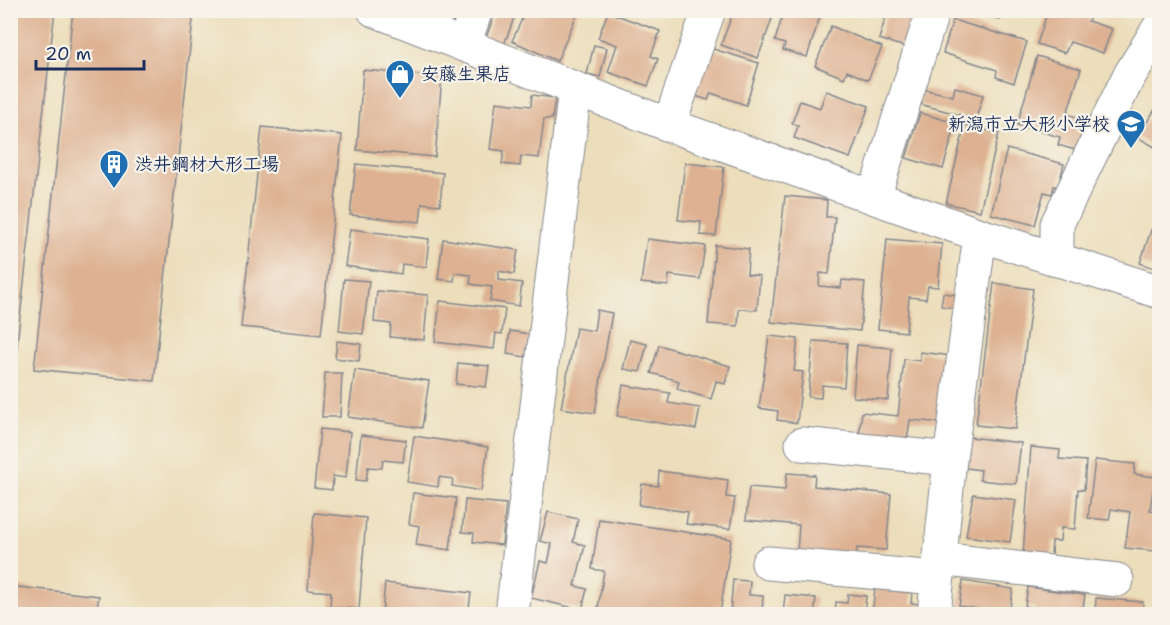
<svg xmlns="http://www.w3.org/2000/svg" width="1170" height="625" viewBox="0 0 1170 625" font-family="'Shantell Sans','Klee One',sans-serif">
<style>
.building{fill:#ddb191}
.lines{fill:none;stroke-linecap:round;stroke-linejoin:round}
.minor-casing{stroke:#84868c;stroke-width:35}
.minor{stroke:#fff;stroke-width:33}
.labels{text-anchor:middle;dominant-baseline:central;stroke-width:4.5;stroke-linejoin:round;paint-order:stroke}
.poi-label{font-size:18px;font-weight:bold;fill:#1b2f5e;stroke:#f7f3e8;text-anchor:start}
</style>
<rect width="100%" height="100%" fill="#f7f3e8"/>
<filter id="ink" filterUnits="userSpaceOnUse"><feTurbulence type="fractalNoise" baseFrequency=".0167" numOctaves="2"/><feDisplacementMap in="SourceGraphic" scale="12" xChannelSelector="R" yChannelSelector="G"/><feConvolveMatrix kernelMatrix="1 2 1 2 8 2 1 2 1" color-interpolation-filters="sRGB"/></filter>
<filter id="wash" filterUnits="userSpaceOnUse"><feTurbulence type="fractalNoise" baseFrequency=".008" numOctaves="4" result="noise"/><feDisplacementMap in="SourceGraphic" scale="24" xChannelSelector="R" yChannelSelector="G"/><feGaussianBlur stdDeviation="1.35" result="paint"/><feColorMatrix in="noise" values="0 0 0 0 0 0 0 0 0 0 0 0 0 0 0 0 0 1.4 0 .05"/><feComposite in="paint" operator="in"/></filter>
<g filter="url(#wash)">
<rect width="100%" height="100%" fill="#ecdebb"/>
<g id="blocks">
<!-- building -->
<g class="building">
<polygon points="10,10 55,10 12,388 10,388"/>
<polygon points="73,10 194,10 154,381 34,369"/>
<polygon points="421,10 458,10 454,21"/>
<polygon points="496,10 517,10 504,45 486,38"/>
<polygon points="526,10 579,10 557,61 512,41"/>
<polygon points="734,10 750,10 772,19 758,58 721,45"/>
<polygon points="784,10 822,10 807,57 783,50 785,44 775,41"/>
<polygon points="888,10 916,10 905,47 879,39"/>
<polygon points="973,10 1003,10 1000,20"/>
<polygon points="1048,10 1092,12 1088,21 1112,29 1103,53 1070,42 1065,53 1037,44"/>
<polygon points="608,12 660,31 651,56 658,59 648,86 608,72 617,45 598,38"/>
<polygon points="953,20 1027,42 1014,83 996,77 997,70 943,53"/>
<polygon points="831,26 882,47 868,80 847,71 844,78 815,66"/>
<polygon points="594,45 607,48 600,77 587,74"/>
<polygon points="710,48 759,63 746,105 711,93 708,100 695,96"/>
<polygon points="1037,56 1081,69 1067,114 1092,122 1082,152 1058,145 1060,137 1017,125"/>
<polygon points="363,70 442,77 435,157 357,150"/>
<polygon points="955,87 983,95 976,119 919,104 923,89 953,96"/>
<polygon points="826,91 869,106 850,158 794,138 798,126 792,123 800,101 820,108"/>
<polygon points="532,95 555,98 552,119 544,119 539,158 521,156 520,166 502,164 504,151 490,149 496,102 531,106"/>
<polygon points="1160,102 1160,150 1137,137"/>
<polygon points="920,113 956,123 943,169 906,158"/>
<polygon points="965,125 999,133 980,211 946,203"/>
<polygon points="262,127 342,135 321,335 241,327"/>
<polygon points="1007,149 1064,164 1058,187 1054,186 1052,194 1044,192 1035,225 991,214"/>
<polygon points="685,163 724,167 716,236 700,235 701,222 678,220"/>
<polygon points="356,164 443,173 440,205 422,203 420,222 350,215"/>
<polygon points="785,196 827,200 826,217 835,217 829,274 820,273 819,286 841,288 842,280 865,282 860,331 771,322"/>
<polygon points="350,229 429,239 426,267 402,264 401,274 345,266"/>
<polygon points="1151,230 1160,233 1160,270 1140,263"/>
<polygon points="443,239 518,250 514,274 499,271 499,280 522,283 519,306 490,301 492,287 470,284 471,275 455,273 454,281 438,279"/>
<polygon points="647,239 705,246 700,279 669,275 668,286 641,283"/>
<polygon points="887,239 942,244 938,287 928,286 926,299 909,297 906,332 878,329"/>
<polygon points="715,245 749,249 747,274 760,276 757,310 739,309 738,326 708,324"/>
<polygon points="344,279 369,281 363,334 339,331"/>
<polygon points="994,283 1033,289 1015,429 976,425"/>
<polygon points="377,291 428,295 424,340 390,337 391,324 374,322"/>
<polygon points="943,293 960,295 958,309 941,306"/>
<polygon points="440,301 505,309 502,334 496,333 494,349 435,342"/>
<polygon points="597,310 612,313 595,413 561,408 576,328 594,331"/>
<polygon points="510,331 529,334 526,357 507,354"/>
<polygon points="769,336 798,339 794,371 803,372 797,423 777,420 778,411 759,408"/>
<polygon points="630,340 647,344 640,372 623,369"/>
<polygon points="337,341 361,344 359,361 335,358"/>
<polygon points="813,341 847,343 844,387 822,385 821,398 808,397"/>
<polygon points="659,345 730,366 725,384 716,381 711,399 677,389 679,381 651,373"/>
<polygon points="857,345 892,348 888,400 853,397"/>
<polygon points="920,352 952,356 945,423 910,420 907,441 859,435 862,412 898,416 904,359 920,361"/>
<polygon points="458,363 489,366 486,387 456,384"/>
<polygon points="355,370 429,381 422,428 348,417"/>
<polygon points="325,373 342,373 340,417 322,417"/>
<polygon points="623,385 670,393 668,403 700,408 696,429 617,416"/>
<polygon points="320,429 350,432 346,478 333,476 332,490 314,488"/>
<polygon points="361,435 406,440 403,462 383,460 382,468 368,467 366,481 356,480"/>
<polygon points="414,436 488,447 481,491 452,486 453,479 439,477 438,487 407,482"/>
<polygon points="969,437 1021,443 1016,484 980,480 981,470 966,468"/>
<polygon points="1031,447 1060,450 1059,459 1086,461 1084,490 1078,489 1075,529 1061,528 1060,541 1052,541 1051,556 1023,554"/>
<polygon points="1095,460 1135,464 1134,474 1155,477 1150,510 1159,511 1154,551 1125,548 1130,512 1111,509 1109,520 1088,518"/>
<polygon points="659,471 728,480 726,497 735,498 730,529 686,524 688,512 639,505 642,484 658,486"/>
<polygon points="787,473 815,475 814,486 891,494 886,550 857,548 856,558 797,553 799,525 746,520 749,487 785,490"/>
<polygon points="413,493 456,498 450,550 416,545 419,526 409,524"/>
<polygon points="973,494 1016,500 1010,542 966,536"/>
<polygon points="465,500 506,504 502,545 473,542 474,533 462,532"/>
<polygon points="548,512 578,519 573,542 585,545 575,586 587,589 582,610 531,598 540,561 548,563 552,544 540,541"/>
<polygon points="314,513 366,518 359,609 330,607 331,592 308,590"/>
<polygon points="599,519 731,539 720,614 597,614 604,571 592,569"/>
<polygon points="733,580 750,581 749,595 763,596 762,614 730,614"/>
<polygon points="963,581 1013,589 1009,614 959,606"/>
<polygon points="385,583 471,593 468,614 382,614"/>
<polygon points="10,586 99,596 96,614 10,614"/>
<polygon points="1028,587 1085,595 1082,614 1035,614 1035,608 1025,606"/>
<polygon points="875,589 912,593 911,603 920,604 919,614 872,614"/>
<polygon points="848,594 866,596 864,614 835,614 836,602 847,603"/>
<polygon points="785,595 816,598 814,614 783,614"/>
<polygon points="1096,598 1143,602 1142,614 1095,614"/>
</g>
</g>
</g>
<g filter="url(#ink)">
<use href="#blocks" fill-opacity="0" stroke="#84868c" stroke-width="1.5"/>
<g class="lines">
<!-- minor casing -->
<g class="minor-casing">
<g id="minor">
<polyline points="374,10 669,125 980,235 1160,292"/>
<polyline points="464,45 476,10"/>
<polyline points="669,125 709,10"/>
<polyline points="874,197 933,10"/>
<polyline points="1057,260 1057,224 1128,78 1160,26"/>
<polyline points="802,444 950,459"/>
<polyline points="940,559 1117,580"/>
<polyline points="768,563 937,578"/>
<polyline points="512,614 575,89"/>
<polyline points="934,614 950,459 980,235"/>
</g>
</g>
<!-- minor -->
<use href="#minor" class="minor"/>
</g>
</g>
<!-- icons -->
<defs>
<g id="shop-pin" transform="scale(1.5)"><path d="M0 17L-7.5 6A9.5 9.5 0 1 1 7.5 6Z" fill="#1f6fb2" stroke="#f7f3e8"/><path d="M-5-2.5h2.3a2.7 3.5 0 0 1 5.4 0H5L5.5 6h-11ZM-1.5-2.5h3a1.5 2.3 0 0 0-3 0Z" fill="#fff"/></g>
<g id="school-pin" transform="scale(1.5)"><path d="M0 17L-7.5 6A9.5 9.5 0 1 1 7.5 6Z" fill="#1f6fb2" stroke="#f7f3e8"/><path d="M0-5L7-2L0 1L-7-2ZM-4 1L0 2.5L4 1V4Q0 6-4 4Z" fill="#fff"/></g>
<g id="building-pin" transform="scale(1.5)"><path d="M0 17L-7.5 6A9.5 9.5 0 1 1 7.5 6Z" fill="#1f6fb2" stroke="#f7f3e8"/><path d="M-4-6H4V6H1V3H-1V6H-4ZM-2.5-4.3h1.7v1.8h-1.7ZM.8-4.3h1.7v1.8H.8ZM-2.5-1h1.7V.8h-1.7ZM.8-1h1.7V.8H.8Z" fill="#fff"/></g>
</defs>
<g fill-rule="evenodd">
<use href="#shop-pin" x="400" y="74"/>
<use href="#school-pin" x="1131" y="124"/>
<use href="#building-pin" x="114" y="164"/>
</g>
<g class="labels">
<!-- poi labels -->
<g class="poi-label">
<text x="421" y="74">安藤生果店</text>
<text x="1110" y="124" text-anchor="end">新潟市立大形小学校</text>
<text x="135" y="164">渋井鋼材大形工場</text>
</g>
</g>
<!-- margin -->
<rect width="1170" height="625" fill="none" stroke="#f7f3e8" stroke-width="36"/>
<!-- scale -->
<path d="M36 60v9h108v-9" fill="none" stroke="#1b2f5e" stroke-width="3"/>
<text x="45" y="60" font-size="18" fill="#1b2f5e" stroke="#f7f3e8" stroke-width="4.5" paint-order="stroke">20 m</text>
</svg>
